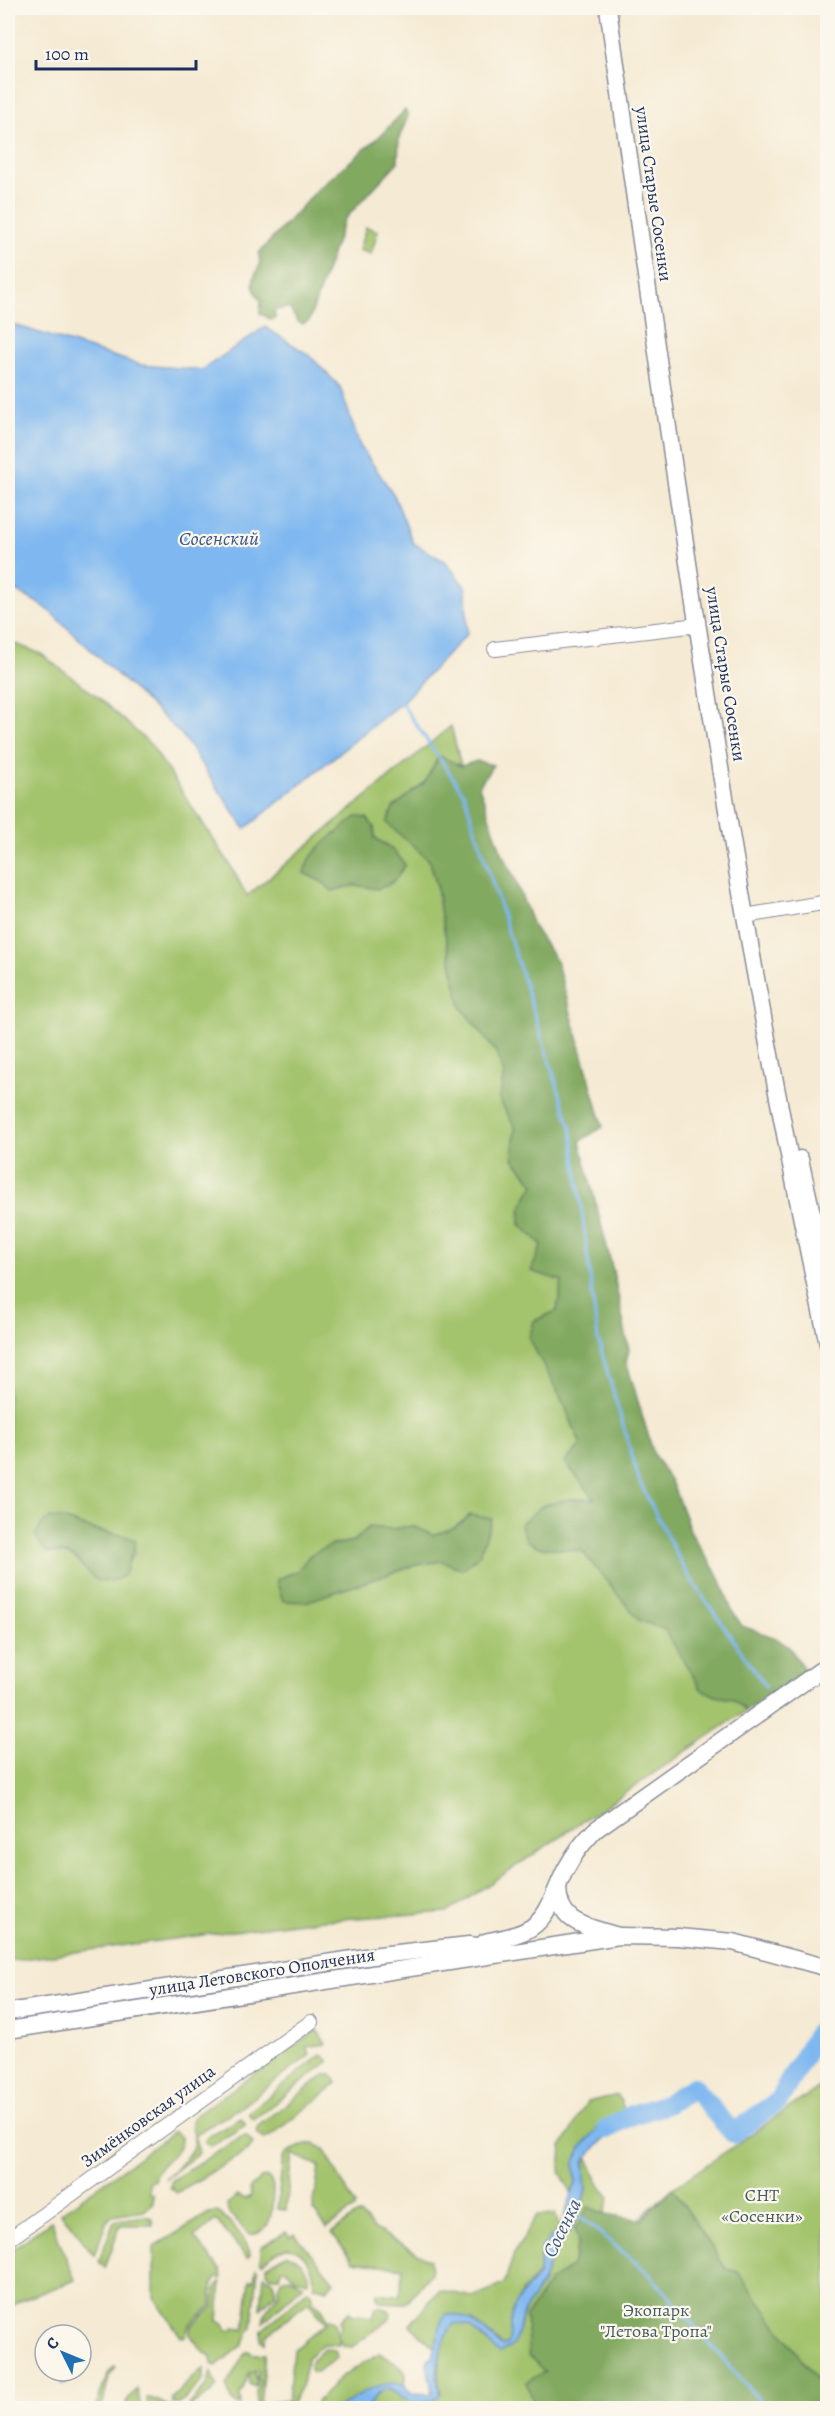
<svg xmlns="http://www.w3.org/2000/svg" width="835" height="2416" viewBox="0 0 835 2416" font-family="Alegreya,serif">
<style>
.green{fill:#a3c36c;stroke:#5f7965;stroke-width:1.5;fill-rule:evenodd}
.forest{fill:#82a960;stroke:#4e6c5f;stroke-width:1.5}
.water{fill:#7fb8f0;stroke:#4d74a7;stroke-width:1.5}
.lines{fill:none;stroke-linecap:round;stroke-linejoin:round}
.stream{stroke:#7fb8f0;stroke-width:3}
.river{stroke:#7fb8f0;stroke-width:20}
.minor-casing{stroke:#888c98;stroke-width:16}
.major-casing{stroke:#888c98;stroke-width:19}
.minor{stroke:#fff;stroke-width:14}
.major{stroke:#fff;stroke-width:16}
.labels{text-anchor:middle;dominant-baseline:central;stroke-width:4.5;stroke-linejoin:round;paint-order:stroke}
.street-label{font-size:18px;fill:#1b2f5e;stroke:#fbf7ec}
.park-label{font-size:18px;fill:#445b62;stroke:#fbf7ec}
.water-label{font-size:20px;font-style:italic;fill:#39588a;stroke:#fbf7ec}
</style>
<rect width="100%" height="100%" fill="#fbf7ec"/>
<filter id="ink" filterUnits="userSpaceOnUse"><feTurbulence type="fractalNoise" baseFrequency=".0167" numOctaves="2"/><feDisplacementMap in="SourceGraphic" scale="12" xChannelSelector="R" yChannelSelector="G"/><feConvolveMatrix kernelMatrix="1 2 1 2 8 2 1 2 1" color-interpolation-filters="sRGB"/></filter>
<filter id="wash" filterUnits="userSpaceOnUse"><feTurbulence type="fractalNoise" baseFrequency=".008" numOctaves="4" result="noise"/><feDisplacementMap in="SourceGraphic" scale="24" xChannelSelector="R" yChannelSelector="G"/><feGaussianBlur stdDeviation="1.35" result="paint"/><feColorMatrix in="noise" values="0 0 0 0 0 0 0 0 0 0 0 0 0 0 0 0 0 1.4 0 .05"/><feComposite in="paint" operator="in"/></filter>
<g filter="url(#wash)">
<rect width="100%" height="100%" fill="#f5ead3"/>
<!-- green -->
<g class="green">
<polygon points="366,227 378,231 371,254 359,250"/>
<path d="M 8,641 L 41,654 L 98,697 L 151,745 L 229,863 L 247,896 L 451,726 L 461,766 L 439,756 L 425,782 L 393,808 L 413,845 L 430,861 L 437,887 L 441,915 L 461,1007 L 497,1053 L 504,1074 L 499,1099 L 515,1127 L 513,1158 L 534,1184 L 521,1207 L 520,1224 L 543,1245 L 562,1281 L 557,1311 L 534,1321 L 529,1338 L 565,1406 L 581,1445 L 565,1462 L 595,1499 L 571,1499 L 539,1547 L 582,1551 L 639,1620 L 665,1629 L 701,1689 L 716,1696 L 733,1699 L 746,1711 L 448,1912 L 309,1921 L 8,1961 ZM 374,827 L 375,838 L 391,848 L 398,876 C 381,892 378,886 357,886 C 349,885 340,889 332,891 L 324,883 L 304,873 ZM 470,1515 L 463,1569 L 442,1561 L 416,1565 L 305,1602 L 276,1580 L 297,1571 L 331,1545 L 354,1541 L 369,1527 L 391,1529 L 413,1526 L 433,1535 L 454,1528 ZM 82,1526 L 105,1532 L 135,1552 L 118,1579 C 90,1587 92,1569 73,1557 C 66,1553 56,1553 48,1553 Z"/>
<path d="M 317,2030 L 326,2044 L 306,2047 L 310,2055 L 238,2109 L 194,2135 L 199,2153 L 165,2179 C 173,2170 190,2157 193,2146 C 195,2136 190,2128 193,2117 Z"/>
<polygon points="321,2055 328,2060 327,2063 254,2119 249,2115 249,2112"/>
<polygon points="326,2074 332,2074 337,2083 334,2086 269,2137 264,2139 256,2132 258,2126"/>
<path d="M 827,2082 L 827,2408 L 362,2408 C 373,2404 372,2395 386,2389 L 394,2391 L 401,2398 L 441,2393 C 436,2374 439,2337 455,2323 L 470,2326 L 498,2352 L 503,2346 L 472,2320 L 442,2320 L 435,2348 L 410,2325 L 439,2290 L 473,2297 L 504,2284 L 514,2254 L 537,2215 L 555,2214 L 560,2228 L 541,2248 L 539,2274 L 523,2290 L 511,2319 L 510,2336 L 517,2333 L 527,2305 L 543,2282 L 555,2244 L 576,2218 L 581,2209 L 586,2189 L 584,2172 L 587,2156 L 599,2184 L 610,2196 L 605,2214 L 588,2208 L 575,2229 L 578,2244 L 572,2266 L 549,2282 L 581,2271 L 673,2188 Z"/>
<polygon points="618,2095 626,2114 615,2117 574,2166 576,2183 571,2193 560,2171 562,2147 587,2102"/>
<polygon points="241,2118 246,2124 244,2126 211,2146 205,2142 206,2138"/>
<path d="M 174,2132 L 181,2137 C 183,2155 155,2163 154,2181 L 149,2181 L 149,2193 L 153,2194 L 153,2203 L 144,2211 L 112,2216 L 107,2221 L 94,2255 L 61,2213 Z"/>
<polygon points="243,2136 247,2136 253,2143 249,2150 176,2193 170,2187 172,2180"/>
<polygon points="306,2144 315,2144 324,2149 355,2205 354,2209 327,2228 313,2210 319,2166 292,2154 286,2210 277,2209 283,2157 288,2152"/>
<path d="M 266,2177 L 271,2181 L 273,2186 C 272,2207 275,2233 249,2235 L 228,2212 L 227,2204 L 238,2196 L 245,2199 L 250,2196 L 250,2188 L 261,2178 Z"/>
<path d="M 217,2212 C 228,2217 250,2244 250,2255 L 247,2258 L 216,2220 L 194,2237 L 221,2271 L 222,2278 L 216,2278 L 212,2285 L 212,2306 L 189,2325 L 185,2336 L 181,2337 L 154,2297 L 154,2247 L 209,2213 Z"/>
<polygon points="356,2215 360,2215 373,2228 430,2260 431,2273 406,2303 380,2302 377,2298 377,2293 400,2296 403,2268 353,2261 332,2233"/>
<polygon points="147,2216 152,2218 153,2225 120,2225 105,2268 99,2261 113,2224 117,2220"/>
<polygon points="51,2221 75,2280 17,2302 8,2311 8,2253"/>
<path d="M 286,2232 L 290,2237 L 295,2234 L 334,2282 L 327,2289 L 313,2285 C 318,2273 303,2247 288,2248 C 279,2248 269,2258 262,2263 L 260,2261 L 262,2246 Z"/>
<path d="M 287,2254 C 297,2256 310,2270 308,2281 L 295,2278 L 286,2268 L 283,2268 L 280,2277 L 271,2277 L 267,2272 L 267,2266 Z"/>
<polygon points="256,2268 258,2270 252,2327 242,2345 216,2366 212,2364 211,2357 200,2348 189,2333 191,2326 214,2307 215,2287 221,2281 218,2321 224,2324 228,2330 233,2330 234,2327 244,2330 250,2280 254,2280"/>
<polygon points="264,2275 273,2282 276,2293 261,2309"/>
<polygon points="290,2277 304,2285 263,2322 265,2313 279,2293 278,2288 282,2280"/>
<path d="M 308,2290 L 313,2296 L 313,2302 C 321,2307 325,2310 326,2319 L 335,2322 L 339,2345 L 323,2344 L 307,2358 L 302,2384 L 289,2408 L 263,2408 L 257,2405 L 256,2391 L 260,2383 L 257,2377 L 259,2372 L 256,2370 L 250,2373 L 255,2372 L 257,2384 L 255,2387 L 249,2384 L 249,2373 C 244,2380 247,2385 240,2394 L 241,2405 C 231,2404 230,2395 226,2386 L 245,2353 L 248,2351 L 253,2354 L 265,2354 L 260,2404 L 288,2400 L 293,2351 L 326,2323 L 308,2302 L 266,2336 L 265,2343 L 261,2340 L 262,2330 Z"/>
<polygon points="378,2307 389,2310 391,2314 389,2320 352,2347 343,2346 337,2335 341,2328 340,2321 350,2311 350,2314 374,2317 375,2309"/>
<polygon points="324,2349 335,2350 337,2358 316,2372 312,2372 310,2369 310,2362"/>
<polygon points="379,2353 395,2362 406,2373 404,2384 396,2383 368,2393 338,2408 311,2408 341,2377"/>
<polygon points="114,2367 116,2368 109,2376 102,2408 95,2408 108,2374"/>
<polygon points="203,2368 203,2381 179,2404 173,2404 172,2398"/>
<polygon points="211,2371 217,2386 210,2394 191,2406 189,2405 208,2384"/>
<polygon points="137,2389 141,2408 126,2408 128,2399"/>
<path d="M 147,2398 C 158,2398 164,2406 174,2408 L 148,2408 Z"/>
</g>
<!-- forest -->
<g class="forest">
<path d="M 405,110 L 408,116 L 399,138 L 398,162 L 344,220 L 309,321 L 303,324 L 298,322 L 289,308 L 278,309 L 274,313 L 276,318 L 271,320 L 260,313 L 261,301 C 250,285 251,281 260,265 L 259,253 L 319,188 L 380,136 Z"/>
<polygon points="439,756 461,766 477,761 493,765 479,786 500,848 515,879 534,928 556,960 603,1127 580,1141 613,1271 629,1350 626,1361 654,1455 671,1481 692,1535 720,1578 732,1611 742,1626 776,1638 790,1648 806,1672 746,1711 733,1699 716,1696 701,1689 665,1630 639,1620 582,1551 539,1547 527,1541 520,1524 543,1505 571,1499 595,1499 565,1462 581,1445 565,1406 529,1338 534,1321 557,1311 562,1281 531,1271 542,1245 520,1224 521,1207 534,1184 513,1158 515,1127 499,1099 504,1074 497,1053 461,1007 441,915 437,887 430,861 387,823 393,808 425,782"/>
<path d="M 356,817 L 367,818 L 374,827 L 375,838 C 388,846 397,852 405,865 L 398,876 L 390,884 L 378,889 L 355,885 L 332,891 L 324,883 L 304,873 C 309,849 338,833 356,817 Z"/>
<polygon points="471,1515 492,1519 480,1554 463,1569 441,1561 416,1565 305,1602 283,1601 276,1580 297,1571 311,1554 331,1545 354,1541 369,1527 391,1529 413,1526 433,1535 454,1528"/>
<path d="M 50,1518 C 65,1517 76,1525 91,1529 C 106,1534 122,1532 136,1541 C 135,1550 131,1554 128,1563 C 127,1566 128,1569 126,1572 C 121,1581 105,1584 97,1580 C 87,1575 82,1562 73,1557 C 55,1546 46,1562 36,1535 L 41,1525 Z"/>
<polygon points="673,2188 726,2269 738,2272 825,2391 827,2390 827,2408 536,2408 526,2382 545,2372 529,2356 526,2317 549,2282 572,2266 578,2244 575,2229 588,2207 605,2214 642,2220"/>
</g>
<!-- water -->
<g class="water">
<polygon points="8,323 141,365 202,370 265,327 309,355 340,387 360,446 394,495 413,543 446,562 466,588 467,634 402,702 245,829 182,735 45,607 8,586"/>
<path d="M 626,2114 L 636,2123 L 609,2133 L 584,2161 L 586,2189 L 581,2209 L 570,2232 L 555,2244 L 543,2282 L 523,2313 L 514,2345 L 499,2353 L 470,2326 L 455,2323 C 445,2331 436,2365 437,2378 C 438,2385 441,2390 439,2397 C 428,2403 415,2406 404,2399 C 397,2395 394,2390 386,2389 C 373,2394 376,2398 368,2406 C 362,2412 345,2409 338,2408 C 362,2395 376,2380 404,2384 L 410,2393 L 430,2394 L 432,2391 L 427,2363 L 429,2358 L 432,2358 L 442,2320 L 446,2314 C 470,2314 483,2330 500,2345 L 504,2346 L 508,2343 C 511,2335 509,2327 511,2318 C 516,2295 527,2290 539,2274 L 541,2248 L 560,2228 L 576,2183 L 574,2166 L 579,2150 L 598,2128 L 615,2117 Z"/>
<polygon points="56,2371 77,2371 79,2376 62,2384"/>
</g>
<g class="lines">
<!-- stream -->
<g class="stream">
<polyline points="400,701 464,794 572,1132 598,1340 640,1483 684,1569 766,1687"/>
<polyline points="820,1765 828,1781"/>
<polyline points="575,2212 649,2274 766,2408"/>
</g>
<!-- river -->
<polyline class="river" points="607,2129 632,2115 667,2104 693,2087 733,2133 778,2101 816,2035 828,2029"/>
</g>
</g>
<g filter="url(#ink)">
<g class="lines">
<!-- minor casing -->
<g class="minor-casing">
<g id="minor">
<polyline points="495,649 698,625"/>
<polyline points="745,916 828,902"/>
<polyline points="8,2240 311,2022"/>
</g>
</g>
<!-- major casing -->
<g class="major-casing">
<g id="major">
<path d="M 608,8 C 671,454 732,903 828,1344"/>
<polyline points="800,1159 828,1287"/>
<path d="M 558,1888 C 559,1924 586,1926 615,1935"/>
<path d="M 485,1942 C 498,1939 512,1937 525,1931 C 551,1919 554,1889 567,1867 C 575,1852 584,1842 595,1830 L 828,1665"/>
<polyline points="8,2012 379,1955 469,1945 504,1949"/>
<polyline points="8,2030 619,1936 678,1937 733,1942 828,1968"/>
</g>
</g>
<!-- minor -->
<use href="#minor" class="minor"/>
<!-- major -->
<use href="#major" class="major"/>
</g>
</g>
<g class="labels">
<!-- street labels -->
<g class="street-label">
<text transform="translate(654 194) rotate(82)">улица Старые Сосенки</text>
<text transform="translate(726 674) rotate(81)">улица Старые Сосенки</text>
<text transform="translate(262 1972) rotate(-9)">улица Летовского Ополчения</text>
<text transform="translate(148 2116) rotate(-36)">Зимёнковская улица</text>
</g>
<!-- park labels -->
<g class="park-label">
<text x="762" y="2195">СНТ<tspan x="762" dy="21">«Сосенки»</tspan></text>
<text x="656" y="2310">Экопарк<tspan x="656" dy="21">"Летова Тропа"</tspan></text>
</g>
<!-- water labels -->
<g class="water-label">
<text x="219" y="538">Сосенский</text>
<text transform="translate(562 2228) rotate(-64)">Сосенка</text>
</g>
</g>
<!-- margin -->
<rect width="835" height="2416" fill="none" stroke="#fbf7ec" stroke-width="30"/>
<!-- north arrow -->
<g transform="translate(63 2353) rotate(313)"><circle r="28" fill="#fbf7ec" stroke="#a1a7b3" stroke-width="1.5"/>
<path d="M0-4.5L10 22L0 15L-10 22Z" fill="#1f6fb2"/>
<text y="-9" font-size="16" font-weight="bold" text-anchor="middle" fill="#1b2f5e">С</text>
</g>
<!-- scale -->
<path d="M36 60v9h160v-9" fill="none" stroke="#1b2f5e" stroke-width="3"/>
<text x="45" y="60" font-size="18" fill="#1b2f5e" stroke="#fbf7ec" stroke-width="4.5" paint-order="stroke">100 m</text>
</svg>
